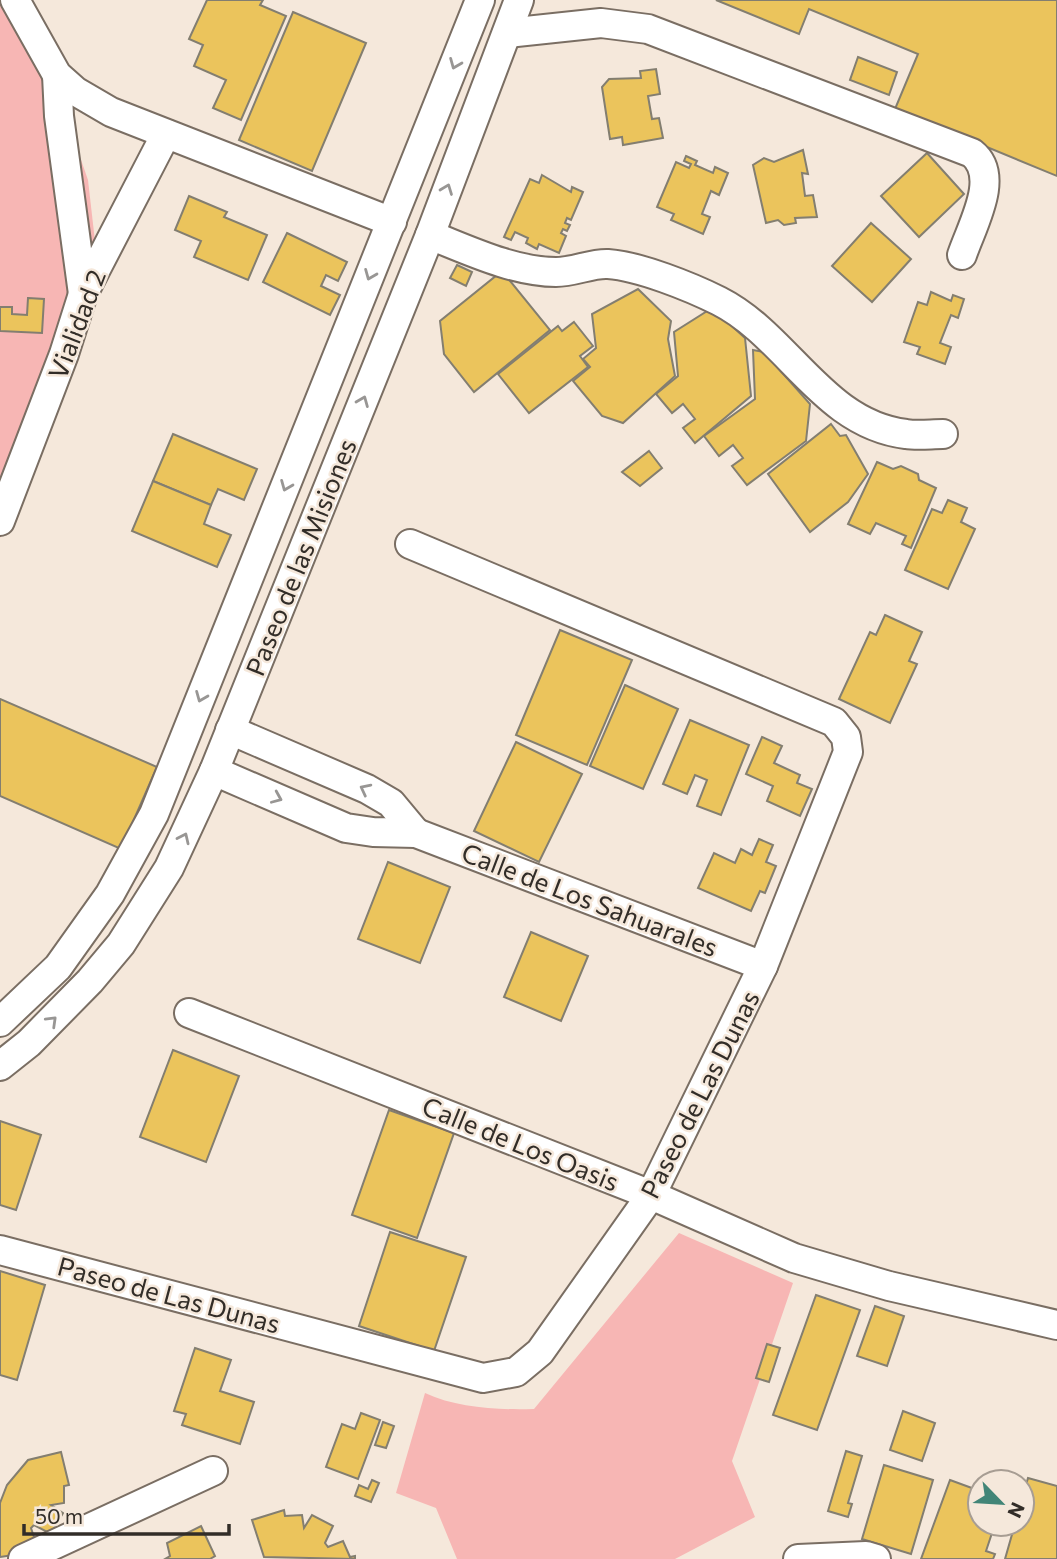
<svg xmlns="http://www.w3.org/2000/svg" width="1057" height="1559" viewBox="0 0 1057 1559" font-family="Commissioner,sans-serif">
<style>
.green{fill:#f7b6b4}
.building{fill:#ebc45c;stroke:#837e70;stroke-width:2}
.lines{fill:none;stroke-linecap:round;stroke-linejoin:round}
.street-casing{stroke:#7a6e63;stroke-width:32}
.street{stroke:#fff;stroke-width:28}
.oneway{stroke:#989694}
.labels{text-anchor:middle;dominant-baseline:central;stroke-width:5;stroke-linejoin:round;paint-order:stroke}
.street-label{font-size:26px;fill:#322d28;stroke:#f5e8db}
</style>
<rect width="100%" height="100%" fill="#f5e8db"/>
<!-- green -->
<g class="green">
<polygon points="0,0 3,0 70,128 88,180 96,250 77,341 0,538"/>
<path d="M 679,1233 L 793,1283 L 732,1461 L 755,1517 L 675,1559 L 457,1559 L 436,1508 L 396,1493 L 425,1393 C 457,1408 498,1410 534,1409 Z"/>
</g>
<!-- building -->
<g class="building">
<polygon points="207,0 263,0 260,5 286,16 241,120 213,108 226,80 194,66 203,45 189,39"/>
<polygon points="716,0 1057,0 1057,176 895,109 918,54 809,9 799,34"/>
<polygon points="293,12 366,43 312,171 239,140"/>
<polygon points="858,57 897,72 889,95 850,80"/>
<polygon points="656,69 660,94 648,96 652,119 659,118 663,138 623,145 622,137 610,139 602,87 609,79 641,78 640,71"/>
<polygon points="803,150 808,174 802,173 805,196 813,195 817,217 795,218 796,223 784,225 778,220 766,223 753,165 764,158 774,162"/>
<polygon points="927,153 964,194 919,237 881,196"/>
<polygon points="686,156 697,161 695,165 713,173 715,167 728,173 719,195 711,191 702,214 710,217 703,234 671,220 674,214 657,207 676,162 689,168 691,164 684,161"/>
<polygon points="542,175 571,192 572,187 583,192 571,220 567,218 565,223 570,225 567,231 563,229 561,233 566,236 559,253 539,244 537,249 526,243 528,238 515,232 511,240 504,237 530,179 539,183"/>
<polygon points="189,196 227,212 224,217 267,235 248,280 194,257 201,241 175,230"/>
<polygon points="871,223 911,259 872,302 832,266"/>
<polygon points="287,233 347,262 338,281 326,275 321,286 340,295 330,315 263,282"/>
<polygon points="457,265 472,272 466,286 450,278"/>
<polygon points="502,271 550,330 474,392 444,354 440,321"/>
<polygon points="638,289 671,321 668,339 675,376 623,423 602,416 573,381 590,367 583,359 596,348 592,314"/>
<polygon points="931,292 951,301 953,295 964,299 958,318 951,315 940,343 951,347 945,364 917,354 920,347 904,342 918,302 927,305"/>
<polygon points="28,298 44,299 42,333 0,331 0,307 12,307 12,314 27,315"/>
<polygon points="712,308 745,338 751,396 695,443 683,428 695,419 683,404 672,413 656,394 678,376 674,332"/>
<polygon points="574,322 593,346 580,356 588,367 529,413 498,374 558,326 562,331"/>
<polygon points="753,350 764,352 810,404 806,441 747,485 732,466 743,458 733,445 719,456 704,436 755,399"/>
<polygon points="831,424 840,436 846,435 868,474 848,502 810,532 768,474"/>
<polygon points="173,434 257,469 244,500 218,489 211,505 153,481"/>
<polygon points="649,451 662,468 640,486 622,472"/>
<polygon points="877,462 893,469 901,466 918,474 919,480 936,488 911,548 902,544 906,536 876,523 870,534 848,524"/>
<polygon points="153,481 211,505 204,524 231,535 217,567 132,531"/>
<polygon points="948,500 967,508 961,522 975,529 948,589 905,570 932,509 942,513"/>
<polygon points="885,615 922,632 909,661 917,664 890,723 839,699 870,632 876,635"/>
<polygon points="560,630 632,660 587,765 516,735"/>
<polygon points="625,685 678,709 643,789 590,766"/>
<polygon points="0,699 157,767 121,849 0,796"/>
<polygon points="690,720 749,745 721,815 697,806 707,780 695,775 687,794 663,784"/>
<polygon points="762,737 782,746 774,763 800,775 797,783 812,789 800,816 767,801 773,786 746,774"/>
<polygon points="516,742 582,774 539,862 474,831"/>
<polygon points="759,839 773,845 766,862 776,866 765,893 760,891 751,911 698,888 714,853 735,863 741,849 752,855"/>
<polygon points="388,862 450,887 420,963 358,939"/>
<polygon points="531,932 588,956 561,1021 504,997"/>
<polygon points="173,1050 239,1076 206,1162 140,1137"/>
<polygon points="389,1110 454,1133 417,1238 352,1215"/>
<polygon points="0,1121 41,1135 16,1210 0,1205"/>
<polygon points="390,1232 466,1257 434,1351 359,1326"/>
<polygon points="0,1271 45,1285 17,1380 0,1375"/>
<polygon points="816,1295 860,1310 817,1430 773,1415"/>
<polygon points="875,1306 904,1316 887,1366 857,1356"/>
<polygon points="767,1344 780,1348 769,1382 756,1378"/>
<polygon points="195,1348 231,1360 220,1391 254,1402 240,1444 182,1425 186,1414 174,1411"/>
<polygon points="903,1411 935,1423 922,1461 890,1450"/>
<polygon points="361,1413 380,1420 358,1479 326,1467 342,1424 355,1429"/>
<polygon points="383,1422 394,1426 386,1448 375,1445"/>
<polygon points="846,1451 862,1456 848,1503 852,1504 848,1517 828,1511"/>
<polygon points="61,1452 69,1485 64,1486 64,1503 51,1505 63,1513 51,1534 34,1525 31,1528 36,1543 20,1554 0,1557 0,1503 7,1485 28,1460"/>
<polygon points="884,1465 933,1480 911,1554 862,1539"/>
<polygon points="1028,1478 1057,1486 1057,1559 1005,1559 1015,1524 1022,1524 1022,1499"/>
<polygon points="372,1480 379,1483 371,1502 355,1496 359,1485 368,1489"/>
<polygon points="950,1480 980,1491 980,1524 995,1524 986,1551 995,1554 993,1559 921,1559"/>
<polygon points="284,1510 285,1516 302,1515 304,1528 312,1515 333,1526 325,1543 328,1547 343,1541 350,1557 355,1556 355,1559 264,1557 252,1520"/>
<polygon points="201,1526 215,1556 210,1559 165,1559 170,1556 167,1543"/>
</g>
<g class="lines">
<!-- street casing -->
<g class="street-casing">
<g id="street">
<polyline points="15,0 57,75 75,91 111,112 392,222"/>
<path d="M 507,33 L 601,23 L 648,29 L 972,153 C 1001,176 972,225 962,255"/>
<polyline points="57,75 59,116 83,294"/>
<path d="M 430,235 C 468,250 514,272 556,272 C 574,272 592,263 608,264 C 639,266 691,287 719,301 C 788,336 823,424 906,434 C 918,436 931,434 943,434"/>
<polyline points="0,521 64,354 83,294 166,134"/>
<polyline points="230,730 367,789 391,803 416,833"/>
<polyline points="214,771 346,828 373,832 416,833 763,966"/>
<polyline points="189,1013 651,1195 794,1258 889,1286 1057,1325"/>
<polyline points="0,1022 58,967 110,894 154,814 480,0"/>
<polyline points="0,1066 29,1043 90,981 121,944 169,868 214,771 430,235 519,0"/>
<polyline points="0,1250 483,1378 516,1372 540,1352 651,1195 763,966 848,752 846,737 834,722 410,544"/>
<polyline points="23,1559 213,1471"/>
<polyline points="798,1559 866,1556 876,1559"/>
</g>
</g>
<!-- street -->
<use href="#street" class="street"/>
</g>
<!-- one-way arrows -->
<defs><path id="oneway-chevron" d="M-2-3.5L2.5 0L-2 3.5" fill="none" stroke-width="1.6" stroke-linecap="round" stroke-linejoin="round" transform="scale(1.75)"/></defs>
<g class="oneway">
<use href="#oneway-chevron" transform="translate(455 64) rotate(112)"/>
<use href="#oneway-chevron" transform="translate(447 189) rotate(-69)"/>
<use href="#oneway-chevron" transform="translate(370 275) rotate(112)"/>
<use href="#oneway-chevron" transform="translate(363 401) rotate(-68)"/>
<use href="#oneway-chevron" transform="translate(286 486) rotate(112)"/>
<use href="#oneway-chevron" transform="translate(201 697) rotate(112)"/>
<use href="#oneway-chevron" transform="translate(365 789) rotate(-153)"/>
<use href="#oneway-chevron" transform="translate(277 798) rotate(23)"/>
<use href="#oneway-chevron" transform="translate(184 838) rotate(-65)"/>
<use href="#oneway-chevron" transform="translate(52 1021) rotate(-44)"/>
</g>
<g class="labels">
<!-- street labels -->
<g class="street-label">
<text transform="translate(76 324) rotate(-69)">Vialidad 2</text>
<text transform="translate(300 557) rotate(-68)">Paseo de las Misiones</text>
<text transform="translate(590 899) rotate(21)">Calle de Los Sahuarales</text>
<text transform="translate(699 1094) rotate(-63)">Paseo de Las Dunas</text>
<text transform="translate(521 1143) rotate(22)">Calle de Los Oasis</text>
<text transform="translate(169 1294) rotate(15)">Paseo de Las Dunas</text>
</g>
</g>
<!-- north arrow -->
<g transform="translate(1001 1503) rotate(115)"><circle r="33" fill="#f5e8db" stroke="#a79d93" stroke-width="2"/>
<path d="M0-5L12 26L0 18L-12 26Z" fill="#428577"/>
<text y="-10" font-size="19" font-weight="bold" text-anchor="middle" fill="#322d28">N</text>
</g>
<!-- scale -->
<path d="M24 1524v10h205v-10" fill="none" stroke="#322d28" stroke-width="3.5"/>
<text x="35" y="1524" font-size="21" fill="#322d28" stroke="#f5e8db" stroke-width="5" paint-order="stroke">50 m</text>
</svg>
